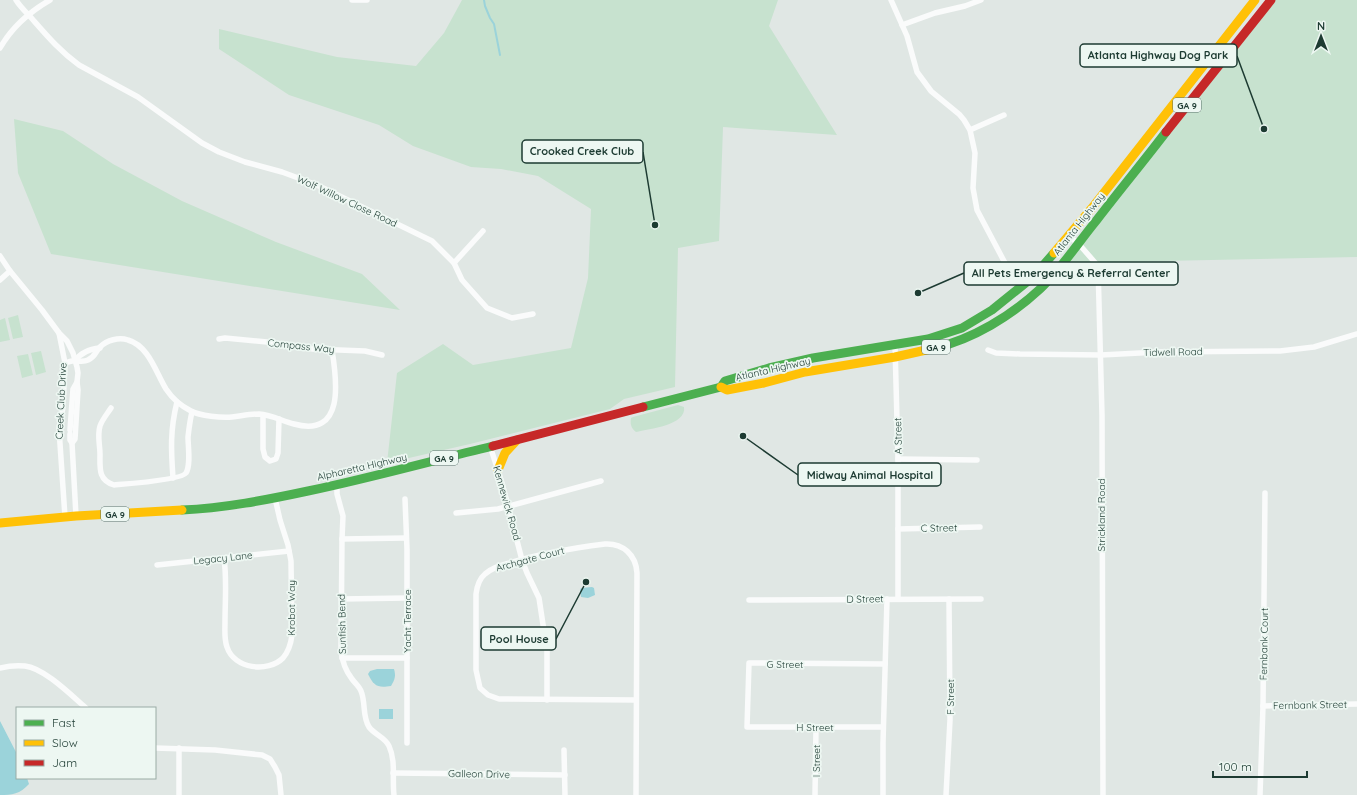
<svg xmlns="http://www.w3.org/2000/svg" width="1357" height="795" viewBox="0 0 1357 795" font-family="Quicksand,sans-serif">
<style>
.green{fill:#c7e2cf}
.water{fill:#9bd3da}
.lines{fill:none;stroke-linecap:round;stroke-linejoin:round}
.stream{stroke:#9bd3da;stroke-width:2}
.street{stroke:#fafbfb;stroke-width:5.5}
.fast{stroke:#4caf50;stroke-width:9}
.slow{stroke:#ffc107;stroke-width:9}
.jam{stroke:#c62828;stroke-width:9}
.labels{text-anchor:middle;dominant-baseline:central;stroke-width:3.5;stroke-linejoin:round;paint-order:stroke}
.shield{fill:#edf7f2;stroke:#5b736c;stroke-width:1}
.shield-label{font-size:9px;font-weight:bold;fill:#1d3b32}
.street-label{font-size:10px;fill:#1d3b32;stroke:#edf7f2}
.leader{fill:none;stroke:#1d3b32;stroke-width:1.5}
.callout-dot{fill:#1d3b32;stroke:#edf7f2;stroke-width:1.5}
.callout{fill:#edf7f2;stroke:#1d3b32;stroke-width:1.5}
.callout-label{font-size:11px;text-anchor:middle;font-weight:bold;fill:#1d3b32}
</style>
<rect width="100%" height="100%" fill="#e0e7e4"/>
<!-- green -->
<g class="green">
<polygon points="462,0 778,0 769,26 837,135 723,127 719,241 678,248 675,387 624,399 610,409 470,444 387,463 397,373 443,344 473,365 571,348 588,278 591,209 538,176 501,169 471,167 413,146 379,125 289,95 219,49 219,29 337,57 416,66 444,33"/>
<polygon points="1274,0 1357,0 1357,257 1065,263"/>
<polygon points="14,119 63,131 113,164 182,201 276,242 362,274 400,310 51,254 18,173"/>
<polygon points="18,315 23,337 13,339 8,318"/>
<polygon points="5,318 10,340 0,342 0,320"/>
<polygon points="41,351 46,372 36,375 31,353"/>
<polygon points="28,354 33,375 22,378 17,356"/>
<path d="M 678,405 L 684,407 C 687,425 649,429 636,432 C 631,428 630,424 631,418 L 633,417 Z"/>
</g>
<!-- water -->
<g class="water">
<polygon points="592,587 594,588 595,595 588,598 581,597 580,590 581,588"/>
<path d="M 377,669 L 394,669 C 396,676 395,679 391,686 C 377,688 374,686 368,674 L 370,671 Z"/>
<rect x="379" y="709" width="14" height="10"/>
<path d="M 0,721 L 17,754 L 17,778 L 27,778 L 29,784 C 20,794 12,795 0,795 Z"/>
</g>
<g class="lines">
<!-- stream -->
<polyline class="stream" points="484,0 485,6 490,18 494,24 500,55"/>
<!-- street -->
<g class="street">
<path d="M 16,0 C 21,8 28,14 34,21 C 48,37 61,52 79,65 L 138,97 L 202,143 L 219,152 L 245,162 L 282,172 L 317,185 L 432,241 L 454,263 L 462,280 L 487,308 L 512,318 L 533,314"/>
<polyline points="352,0 367,0"/>
<polyline points="891,0 907,36 917,72 931,91 959,114 964,120 970,130 975,153 973,188 977,210 1005,263 1021,286"/>
<polyline points="902,25 935,13 965,6 981,0"/>
<path d="M 0,48 C 12,27 29,12 50,0"/>
<polyline points="970,130 1004,115"/>
<polyline points="1068,236 1078,243 1098,266 1102,415 1103,795"/>
<polyline points="0,256 10,271 42,310 59,333 67,341 73,353 77,367 78,373 77,382 78,390 75,439 72,443 76,516"/>
<polyline points="454,263 483,231"/>
<polyline points="0,280 10,271"/>
<polyline points="59,333 65,363 63,407 59,429 65,517"/>
<polyline points="219,339 225,338 267,342 313,349 365,351 382,355"/>
<polyline points="895,345 898,459 898,599"/>
<polyline points="988,350 996,353 1020,354 1101,355 1159,352 1280,351 1314,347 1357,334"/>
<path d="M 75,361 C 81,352 89,349 100,348"/>
<path d="M 65,363 C 68,362 73,360 76,361 C 81,361 84,362 88,360 C 96,356 95,352 100,347 C 107,340 119,337 128,340 C 149,346 156,373 166,389 C 172,398 181,406 191,411 C 200,416 222,418 232,417 C 241,416 250,414 259,414 C 272,415 282,421 294,424 C 345,438 337,381 332,350"/>
<path d="M 111,408 C 107,414 102,420 100,426 C 97,436 100,445 100,454 C 100,468 98,480 114,485 C 125,484 182,480 186,473 C 191,465 188,446 188,437 C 189,428 190,420 192,412"/>
<polyline points="263,415 263,449 265,457 270,461 276,459 278,453 279,419"/>
<polyline points="70,430 73,389 77,382"/>
<polyline points="70,434 70,440 72,443"/>
<polyline points="490,446 502,483 522,560 527,573 539,598 547,651 547,700"/>
<polyline points="898,459 977,460"/>
<path d="M 173,478 C 171,450 170,430 177,402"/>
<path d="M 337,485 L 337,494 L 343,516 L 342,539 L 341,650 C 342,661 345,670 352,679 C 355,683 359,686 361,691 C 366,703 362,716 369,727 C 375,735 385,737 389,746 C 396,761 392,779 394,795"/>
<polyline points="405,499 407,549 407,743"/>
<polyline points="456,513 498,509 601,481"/>
<polyline points="898,529 980,527"/>
<polyline points="342,539 406,538"/>
<path d="M 224,558 C 227,579 225,601 225,622 C 225,631 224,639 227,647 C 234,669 268,673 283,658 C 289,651 291,643 292,635 L 291,561 L 288,545 L 280,520 L 275,498"/>
<polyline points="157,565 289,551"/>
<polyline points="341,599 407,598"/>
<polyline points="749,600 981,599"/>
<polyline points="342,658 407,658"/>
<path d="M 0,668 C 8,666 16,665 25,666 C 44,668 71,695 86,708"/>
<path d="M 636,700 L 499,699 L 488,695 L 480,688 L 476,670 L 476,594 C 477,586 479,579 485,574 C 492,567 503,565 513,562 C 543,553 574,548 605,544 C 623,543 636,555 637,573 L 636,795"/>
<polyline points="1263,706 1357,704"/>
<polyline points="883,727 747,727 749,663 885,664"/>
<polyline points="155,748 215,750 262,755 270,759 275,767 279,775 281,795"/>
<polyline points="564,750 565,795"/>
<polyline points="393,773 565,775"/>
<polyline points="179,795 179,748"/>
<polyline points="815,795 816,728"/>
<polyline points="883,795 883,743 887,599"/>
<polyline points="946,795 950,720 949,599"/>
<polyline points="1260,795 1263,706 1265,493"/>
</g>
<!-- fast -->
<g class="fast">
<path d="M 935,348 C 973,339 1011,316 1040,289 C 1061,269 1078,243 1096,221 C 1119,191 1143,162 1166,132"/>
<polyline points="721,387 725,381 769,368 813,358 928,339 962,328 992,310 1033,277 1054,253"/>
<polyline points="643,407 721,387"/>
<path d="M 182,510 C 225,508 266,500 308,491 C 370,478 431,461 493,446"/>
</g>
<!-- slow -->
<g class="slow">
<polyline points="1054,253 1092,208 1255,0"/>
<polyline points="721,387 727,390 764,383 805,372 895,357 935,348"/>
<polyline points="498,470 505,453 517,440"/>
<polyline points="0,523 76,516 182,510"/>
</g>
<!-- jam -->
<g class="jam">
<polyline points="1166,132 1271,0"/>
<polyline points="493,446 643,407"/>
</g>
</g>
<g class="labels">
<!-- shield labels -->
<g class="shield">
<rect x="1173" y="98" width="28" height="14" rx="3"/>
<rect x="922" y="340" width="28" height="14" rx="3"/>
<rect x="430" y="451" width="28" height="14" rx="3"/>
<rect x="101" y="507" width="28" height="14" rx="3"/>
</g>
<g class="shield-label">
<text x="1187" y="105">GA 9</text>
<text x="936" y="347">GA 9</text>
<text x="444" y="458">GA 9</text>
<text x="115" y="514">GA 9</text>
</g>
<!-- street labels -->
<g class="street-label">
<text transform="translate(347 201) rotate(25)">Wolf Willow Close Road</text>
<text transform="translate(1079 224) rotate(-52)">Atlanta Highway</text>
<text transform="translate(301 346) rotate(6)">Compass Way</text>
<text transform="translate(1173 352) rotate(-1)">Tidwell Road</text>
<text transform="translate(773 369) rotate(-13)">Atlanta Highway</text>
<text transform="translate(61 401) rotate(-87)">Creek Club Drive</text>
<text transform="translate(898 436) rotate(-91)">A Street</text>
<text transform="translate(362 467) rotate(-13)">Alpharetta Highway</text>
<text transform="translate(507 503) rotate(74)">Kennewick Road</text>
<text transform="translate(1101 515) rotate(-90)">Strickland Road</text>
<text transform="translate(939 528) rotate(-1)">C Street</text>
<text transform="translate(223 558) rotate(-6)">Legacy Lane</text>
<text transform="translate(530 559) rotate(-15)">Archgate Court</text>
<text transform="translate(865 599) rotate(-1)">D Street</text>
<text transform="translate(291 608) rotate(-90)">Krobot Way</text>
<text transform="translate(407 621) rotate(-90)">Yacht Terrace</text>
<text transform="translate(342 624) rotate(-91)">Sunfish Bend</text>
<text transform="translate(1264 644) rotate(-89)">Fernbank Court</text>
<text x="785" y="664">G Street</text>
<text transform="translate(950 697) rotate(-90)">F Street</text>
<text transform="translate(1310 705) rotate(-1)">Fernbank Street</text>
<text x="815" y="727">H Street</text>
<text transform="translate(816 761) rotate(-90)">I Street</text>
<text transform="translate(479 774) rotate(1)">Galleon Drive</text>
</g>
</g>
<!-- callouts -->
<path class="leader" d="M1264 129L1237 56M655 225L643 152M918 293L964 273M743 436L798 475M586 582L556 639"/>
<g class="callout-dot">
<circle cx="1264" cy="129" r="4"/>
<circle cx="655" cy="225" r="4"/>
<circle cx="918" cy="293" r="4"/>
<circle cx="743" cy="436" r="4"/>
<circle cx="586" cy="582" r="4"/>
</g>
<g class="callout">
<rect x="1080" y="44" width="157" height="23" rx="4"/>
<rect x="522" y="140" width="121" height="23" rx="4"/>
<rect x="964" y="262" width="214" height="23" rx="4"/>
<rect x="798" y="463" width="143" height="23" rx="4"/>
<rect x="481" y="627" width="75" height="23" rx="4"/>
</g>
<g class="callout-label">
<text x="1158" y="59">Atlanta Highway Dog Park</text>
<text x="582" y="155">Crooked Creek Club</text>
<text x="1071" y="277">All Pets Emergency &amp; Referral Center</text>
<text x="870" y="479">Midway Animal Hospital</text>
<text x="519" y="643">Pool House</text>
</g>
<!-- legend -->
<rect x="16" y="707" width="140" height="72" fill="#edf7f2" stroke="#9aaca5"/>
<rect x="24" y="720" width="20" height="6" fill="#4caf50" stroke="#9aaca5"/>
<text x="52" y="727" font-size="12" fill="#1d3b32">Fast</text>
<rect x="24" y="740" width="20" height="6" fill="#ffc107" stroke="#9aaca5"/>
<text x="52" y="747" font-size="12" fill="#1d3b32">Slow</text>
<rect x="24" y="760" width="20" height="6" fill="#c62828" stroke="#9aaca5"/>
<text x="52" y="767" font-size="12" fill="#1d3b32">Jam</text>
<!-- north arrow -->
<g transform="translate(1321 36)" stroke="#edf7f2" stroke-width="3" paint-order="stroke">
<path d="M0-3L7 15L0 10L-7 15Z" fill="#1d3b32"/>
<text y="-6" font-size="11" font-weight="bold" text-anchor="middle" fill="#1d3b32">N</text>
</g>
<!-- scale -->
<path d="M1213 771v6h94v-6" fill="none" stroke="#1d3b32" stroke-width="2"/>
<text x="1219" y="771" font-size="12" fill="#1d3b32" stroke="#edf7f2" stroke-width="3" paint-order="stroke">100 m</text>
</svg>
